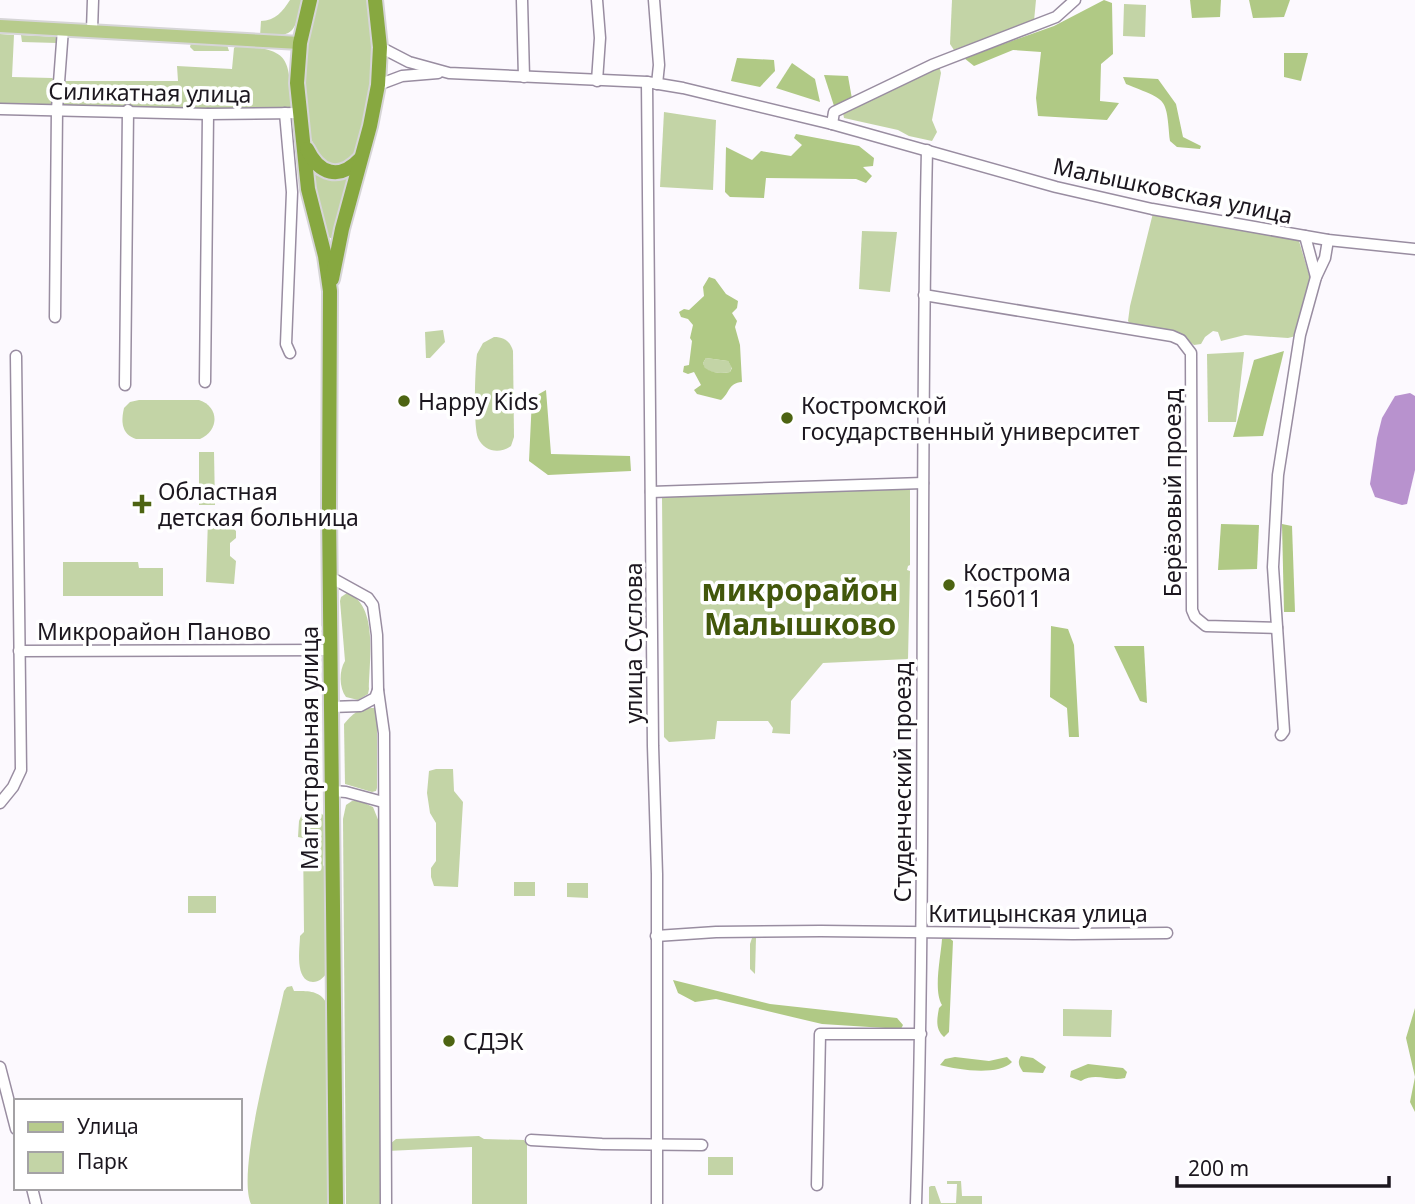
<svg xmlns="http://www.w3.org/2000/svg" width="1415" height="1204" viewBox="0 0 1415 1204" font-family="'Noto Sans',sans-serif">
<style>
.green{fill:#c3d4a6}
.forest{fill:#b0c985;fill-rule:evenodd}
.water{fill:#b892ce}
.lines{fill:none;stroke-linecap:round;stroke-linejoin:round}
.minor-casing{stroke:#998da1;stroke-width:13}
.major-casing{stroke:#d6d5d7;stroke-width:16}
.highway-casing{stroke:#d6d5d7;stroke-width:18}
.minor{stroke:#fff;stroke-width:10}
.major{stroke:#b7cb8c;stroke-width:12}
.highway{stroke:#87a840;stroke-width:14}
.poi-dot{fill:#4d6412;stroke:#fff;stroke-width:2.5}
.labels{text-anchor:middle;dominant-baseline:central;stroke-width:7;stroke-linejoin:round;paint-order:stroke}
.street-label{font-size:23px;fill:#1c171f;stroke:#fff}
.poi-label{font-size:23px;fill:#1c171f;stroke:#fff;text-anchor:start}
.district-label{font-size:30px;font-weight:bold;fill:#42570b;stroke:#fff}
</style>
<rect width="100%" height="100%" fill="#fcf9fe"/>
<!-- green -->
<g class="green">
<path d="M 290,0 L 304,0 C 292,34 297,36 260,36 L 261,21 C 275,21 283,11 290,0 Z"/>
<path d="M 317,0 L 369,0 L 374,32 L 373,88 L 356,155 L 342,166 L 324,164 C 293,121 303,48 317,0 Z"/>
<polygon points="952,0 1036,0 1034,21 954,50 950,44"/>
<polygon points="1124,4 1146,5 1145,37 1123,36"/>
<polygon points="0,34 14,35 12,77 52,78 56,81 54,104 51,106 0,106"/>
<polygon points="21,35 58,37 57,43 22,42"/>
<polygon points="191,43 227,45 229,51 194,51 190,47"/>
<path d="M 237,45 C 292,50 288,57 292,108 L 232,110 L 65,107 L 61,103 L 62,84 L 65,81 L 178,81 L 177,66 L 232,69 L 234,48 Z"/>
<polygon points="939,66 941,73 932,120 937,132 932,141 909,136 898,130 844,118 843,113"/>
<polygon points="664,112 716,120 713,190 660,187"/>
<polygon points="313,174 328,179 351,175 333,239 328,237"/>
<polygon points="1153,213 1299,241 1310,278 1296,336 1288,338 1245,335 1221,341 1218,332 1213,331 1205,337 1201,344 1194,345 1183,337 1131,325 1128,321 1130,306"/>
<polygon points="862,231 897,232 890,292 859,289"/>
<polygon points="443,330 445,342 430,358 426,358 425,332"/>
<path d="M 494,337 C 504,337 510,341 513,351 L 514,437 L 511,446 C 500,454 484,452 478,438 C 473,426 475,368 477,354 L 483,343 Z"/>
<polygon points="1244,352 1236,422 1208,422 1207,354"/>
<path d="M 706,358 L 728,361 L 732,367 L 730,372 C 721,374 712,373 705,369 L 703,363 Z"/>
<path d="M 139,400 L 199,400 C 220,407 219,431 200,439 L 136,439 C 121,434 121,421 124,408 L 130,402 Z"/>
<polygon points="199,452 214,452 215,505 199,505"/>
<polygon points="910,486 910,565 908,566 907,570 910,571 908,659 823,663 791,701 790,734 772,733 773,728 768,721 717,721 715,739 669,742 664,737 662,496"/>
<polygon points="208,519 224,519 236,531 236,538 230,543 230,556 236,561 234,584 206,582"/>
<polygon points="63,562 138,562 139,568 163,568 163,596 63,596"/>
<path d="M 347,593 C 379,604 369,663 369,689 L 368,694 L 358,700 L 346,697 C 339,688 339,670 345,661 L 340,601 L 341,597 Z"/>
<path d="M 375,708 L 377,709 L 377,788 L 376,791 L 372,792 L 345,784 L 344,724 C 353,713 360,707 375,708 Z"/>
<polygon points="436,769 453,769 454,791 463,802 458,887 434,886 431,877 431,868 436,861 436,823 430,813 427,793 429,771"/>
<polygon points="352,801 360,801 373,807 379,822 382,1204 346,1204 343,819 346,805"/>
<path d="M 315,810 L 325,816 L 323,865 L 326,870 L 327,973 C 323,978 319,982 313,982 C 294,981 300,948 300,936 L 304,932 L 303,838 L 298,837 L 299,821 L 302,814 Z"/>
<rect x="514" y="882" width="21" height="14"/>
<polygon points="567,883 588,883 588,898 567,897"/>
<rect x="188" y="896" width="28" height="17"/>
<polygon points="755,937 756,938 755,974 750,969 750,944 752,938"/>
<path d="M 292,986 L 294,991 C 308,991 320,990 327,1004 L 328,1204 L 251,1204 C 236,1171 275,1034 284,991 L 287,987 Z"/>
<polygon points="1063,1009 1112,1010 1111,1037 1063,1036"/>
<polygon points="479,1136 484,1139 524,1140 527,1144 527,1204 472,1204 472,1147 387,1151 390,1144 396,1139"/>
<polygon points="733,1157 733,1175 708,1175 708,1157"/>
<polygon points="947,1181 961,1181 962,1196 982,1196 982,1204 929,1204 929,1187 931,1186 935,1186 941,1203 956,1203 957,1184 947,1184"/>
</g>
<!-- forest -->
<g class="forest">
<polygon points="1104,0 1112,3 1113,54 1101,64 1100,101 1119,103 1107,120 1038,116 1036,98 1041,52 1013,50 974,66 964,58 1054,26"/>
<polygon points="1190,0 1221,0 1220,17 1192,18"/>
<polygon points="1249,0 1290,0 1284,17 1253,18"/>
<polygon points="1284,53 1308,53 1301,81 1284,77"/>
<polygon points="737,58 774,60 775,71 760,87 731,81"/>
<polygon points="792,63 815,79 820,102 776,88"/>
<polygon points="824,75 848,76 852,99 835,109"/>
<path d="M 1123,77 L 1158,79 L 1176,104 L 1183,137 L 1201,146 L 1200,149 L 1177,147 L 1170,141 C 1166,96 1168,101 1126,84 Z"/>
<polygon points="796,134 859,146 874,158 873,166 863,167 872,176 866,183 856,179 766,178 764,198 730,197 725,192 726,147 752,160 761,151 791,156 802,145 794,138"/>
<path d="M 709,277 L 715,279 L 726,294 L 738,301 L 737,308 L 732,313 L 737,321 L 735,327 L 740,345 L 742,382 C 728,383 730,393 721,400 L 697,394 L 694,390 L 701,385 L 694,372 L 688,374 L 683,372 L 684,366 L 689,365 L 692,341 L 690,338 L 693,325 L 688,319 L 681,317 L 679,312 L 684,309 L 689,310 L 704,296 L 703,287 ZM 706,358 L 728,361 L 732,368 L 730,372 C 721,374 712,373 705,368 L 703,363 Z"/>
<polygon points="1284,351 1263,436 1233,437 1254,360"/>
<polygon points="546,390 551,454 630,456 631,471 548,475 529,461 532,398"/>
<polygon points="1221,524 1259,525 1257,569 1218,570"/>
<polygon points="1282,524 1292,526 1295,612 1284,612"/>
<polygon points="1051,626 1068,629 1074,645 1079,737 1069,737 1067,708 1050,697"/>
<polygon points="1114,646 1144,646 1147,703 1140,701"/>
<path d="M 948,937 L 953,941 L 949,1032 L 944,1037 C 935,1029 937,1019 939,1008 L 942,1005 C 933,991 941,956 942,939 Z"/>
<polygon points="673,980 770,1004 897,1018 903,1025 901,1029 822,1024 716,999 695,1002 678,993"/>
<polygon points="1415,1008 1415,1112 1410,1102 1415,1077 1406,1038"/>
<path d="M 1021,1056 L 1033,1058 L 1046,1067 L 1043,1073 L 1023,1072 C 1019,1066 1017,1062 1021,1056 Z"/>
<path d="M 955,1057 L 989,1061 L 1007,1057 L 1012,1062 C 999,1076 958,1070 940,1065 L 945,1059 Z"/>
<path d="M 1088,1064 L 1123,1068 L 1127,1072 L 1125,1078 C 1109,1082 1096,1072 1081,1081 L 1070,1077 L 1071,1071 Z"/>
</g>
<!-- water -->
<polygon class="water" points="1410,393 1415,396 1415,470 1407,504 1402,505 1375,497 1370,484 1377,438 1382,418 1395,396"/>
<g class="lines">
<!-- minor casing -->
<g class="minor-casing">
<g id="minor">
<polyline points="522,0 524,77"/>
<polyline points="597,0 600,38 597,81"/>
<polyline points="654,0 659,65 657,84"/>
<polyline points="92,30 93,0"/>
<polyline points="380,47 409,62 449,73 647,82 683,88 832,124 1056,187 1152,209 1328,240 1415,249"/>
<polyline points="647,82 653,746 657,874 657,1204"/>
<polyline points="378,85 402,76 438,73"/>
<polyline points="0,109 208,114 300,113"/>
<polyline points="285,113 292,192 286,344 290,353"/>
<polyline points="832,124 834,112 932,65 1056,17 1075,0"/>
<polyline points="1305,236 1316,277"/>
<polyline points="924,295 1172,336 1181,340 1191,353 1192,610 1195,617 1206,626 1277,628"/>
<polyline points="55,317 57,109 63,29"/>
<polyline points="205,382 208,114"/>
<polyline points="125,385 128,110"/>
<polyline points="651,492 923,483"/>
<polyline points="330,577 368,598 373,605 377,635 378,690 384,733 386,1204"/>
<polyline points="19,651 331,650"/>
<polyline points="331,707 360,706 375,698 378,690"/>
<polyline points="1281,735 1284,731 1273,567 1278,475 1300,335 1316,277 1325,258 1328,240"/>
<polyline points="333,791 346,792 383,802"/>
<polyline points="0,803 13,787 21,770 16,356"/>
<polyline points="656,936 716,932 821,931 1073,934 1167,933"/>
<polyline points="0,1067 16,1129"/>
<polyline points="531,1140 602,1144 702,1145"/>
<polyline points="817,1185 820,1034 921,1034"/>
<polyline points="32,1188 36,1204"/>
<path d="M 916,1204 C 927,853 919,502 927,150"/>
</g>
</g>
<!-- major casing -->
<g class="major-casing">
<polyline id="major" points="0,26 300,43"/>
</g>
<!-- highway casing -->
<g class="highway-casing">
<g id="highway">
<polyline points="310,0 300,43 297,83 308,189 325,256 330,291 329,509 336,1204"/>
<path d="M 307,149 C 319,174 339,181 360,159"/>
<polyline points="332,279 342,229 370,126 378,85 380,47 375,0"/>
</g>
</g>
<!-- minor -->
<use href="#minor" class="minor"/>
<!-- major -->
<use href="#major" class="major"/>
<!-- highway -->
<use href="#highway" class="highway"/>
</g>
<!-- markers -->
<g class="poi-dot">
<circle cx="404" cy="401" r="7"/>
<circle cx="787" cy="418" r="7"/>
<path d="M138.5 493.5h7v7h7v7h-7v7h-7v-7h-7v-7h7z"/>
<circle cx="949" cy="585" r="7"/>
<circle cx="449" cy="1041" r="7"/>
</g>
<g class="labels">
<!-- street labels -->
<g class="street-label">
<text transform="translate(150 92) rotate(1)">Силикатная улица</text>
<text transform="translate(1173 190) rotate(12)">Малышковская улица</text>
<text transform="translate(1172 493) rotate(-90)">Берёзовый проезд</text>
<text x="154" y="631">Микрорайон Паново</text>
<text transform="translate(633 643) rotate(-90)">улица Суслова</text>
<text transform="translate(309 748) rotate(-90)">Магистральная улица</text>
<text transform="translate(902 782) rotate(-90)">Студенческий проезд</text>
<text x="1038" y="913">Китицынская улица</text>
</g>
<!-- poi labels -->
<g class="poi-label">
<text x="418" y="401">Happy Kids</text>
<text x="801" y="405">Костромской<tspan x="801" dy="26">государственный университет</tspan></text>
<text x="158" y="491">Областная<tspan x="158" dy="26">детская больница</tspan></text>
<text x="963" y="572">Кострома<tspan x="963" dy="26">156011</tspan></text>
<text x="463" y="1041">СДЭК</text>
</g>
<!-- district labels -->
<g class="district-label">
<text x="800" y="589">микрорайон<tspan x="800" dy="34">Малышково</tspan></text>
</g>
</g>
<!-- legend -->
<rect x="14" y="1099" width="228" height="91" fill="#ffffff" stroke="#a4a2a5" stroke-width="2"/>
<rect x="28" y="1122" width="35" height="10" fill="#b7cb8c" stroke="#a4a2a5" stroke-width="2"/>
<text x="77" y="1134" font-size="21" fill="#1c171f">Улица</text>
<rect x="28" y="1152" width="35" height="21" fill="#c3d4a6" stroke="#a4a2a5" stroke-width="2"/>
<text x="77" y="1169" font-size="21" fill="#1c171f">Парк</text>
<!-- scale -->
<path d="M1177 1176v10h212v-10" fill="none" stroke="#1c171f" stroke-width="3.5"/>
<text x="1188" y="1176" font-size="21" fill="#1c171f" stroke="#ffffff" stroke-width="5" paint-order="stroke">200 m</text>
</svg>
